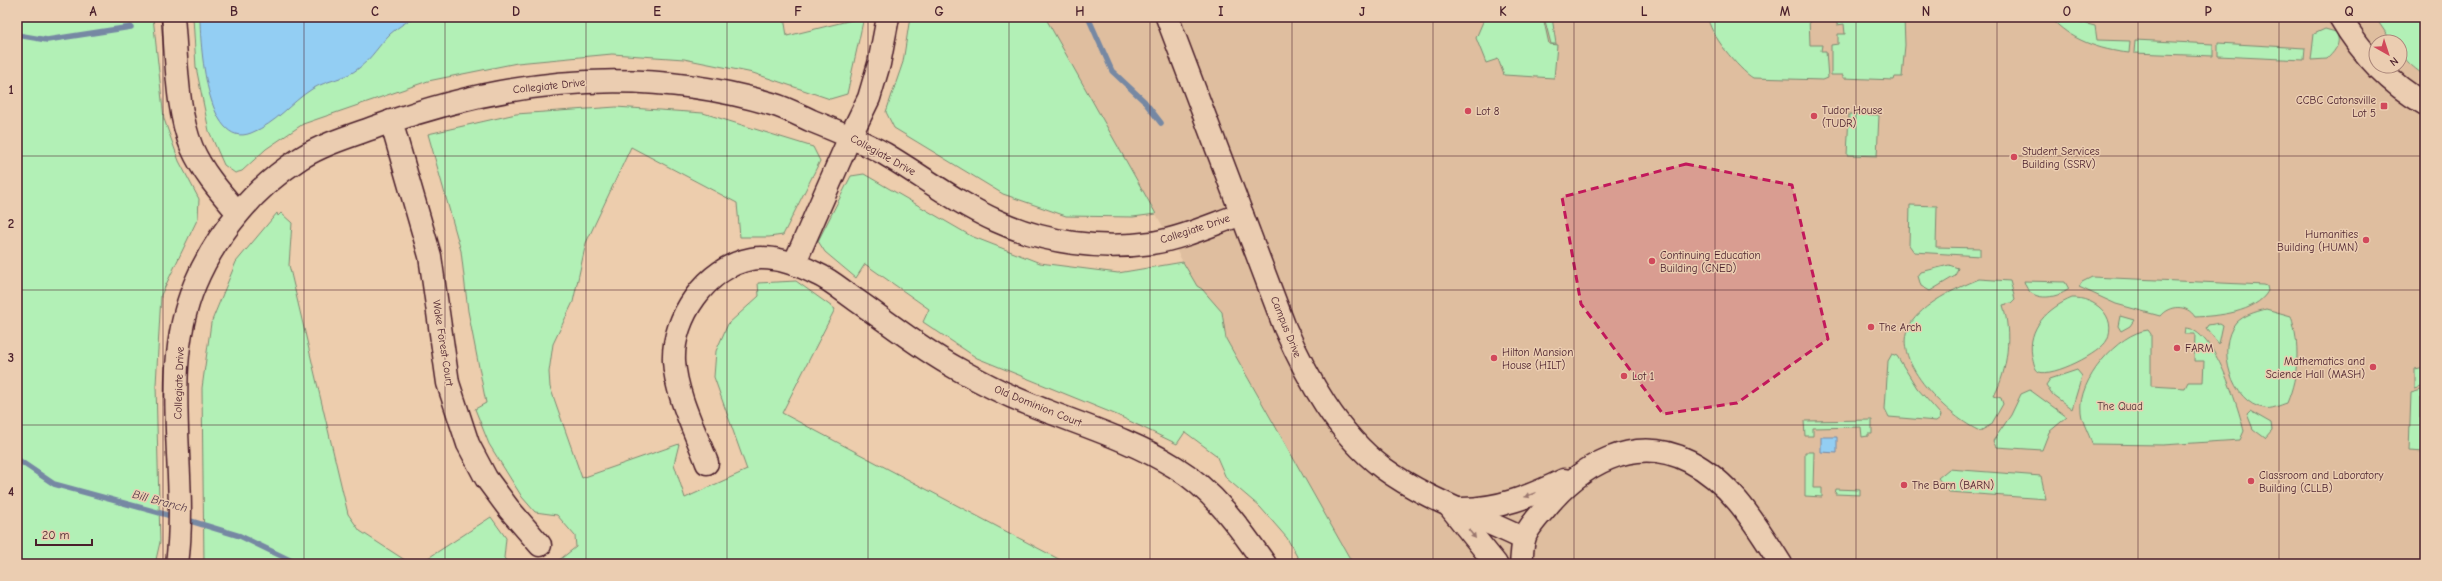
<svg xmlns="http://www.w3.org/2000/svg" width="2442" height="581" viewBox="0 0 2442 581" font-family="'Comic Neue',sans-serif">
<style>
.built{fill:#dfbe9f;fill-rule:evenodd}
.green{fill:#b2f0b6;stroke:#7e8870}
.water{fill:#93cef3;stroke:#7688a3}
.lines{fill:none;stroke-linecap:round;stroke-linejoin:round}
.stream{stroke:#7688a3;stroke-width:5.5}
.minor-casing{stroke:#4a1f2b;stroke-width:25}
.minor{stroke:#ebcdb1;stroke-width:22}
.oneway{fill:#9a766e}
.marked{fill:#c2185b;fill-opacity:0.2;stroke:#c2185b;stroke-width:3;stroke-dasharray:8 5;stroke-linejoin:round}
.grid{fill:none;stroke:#4a1f2b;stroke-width:1;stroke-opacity:0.55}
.poi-dot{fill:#d1495b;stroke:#ebcdb1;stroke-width:1.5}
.labels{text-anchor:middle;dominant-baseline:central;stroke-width:3;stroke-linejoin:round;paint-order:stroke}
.street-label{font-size:11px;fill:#4a1f2b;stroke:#ebcdb1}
.poi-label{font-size:11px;fill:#4a1f2b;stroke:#ebcdb1;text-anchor:start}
.park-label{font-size:11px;fill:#543439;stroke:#ebcdb1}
.water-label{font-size:12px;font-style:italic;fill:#553949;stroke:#ebcdb1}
.neatline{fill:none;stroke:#4a1f2b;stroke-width:1.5}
.grid-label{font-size:13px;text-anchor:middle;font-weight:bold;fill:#4a1f2b}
</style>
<rect width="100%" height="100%" fill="#edcdad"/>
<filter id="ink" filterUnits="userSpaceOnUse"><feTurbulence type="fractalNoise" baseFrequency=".025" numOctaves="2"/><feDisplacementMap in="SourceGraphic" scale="8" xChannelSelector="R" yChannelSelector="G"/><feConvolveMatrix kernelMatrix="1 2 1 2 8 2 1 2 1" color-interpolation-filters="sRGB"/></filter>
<g filter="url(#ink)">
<!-- built -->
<path class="built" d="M 1045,17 L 2425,17 L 2425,564 L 1353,564 ZM 2376,42 L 2400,42 L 2400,66 L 2376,66 Z"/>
<!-- green -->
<g class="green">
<polygon points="17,17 153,17 164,119 179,161 199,199 198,218 161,295 156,385 160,542 155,564 17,564"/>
<polygon points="193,17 784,17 787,36 864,17 847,94 830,99 753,73 684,59 612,54 517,63 428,81 303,124 266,149 242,171 235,173 224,165 209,131 196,67"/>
<polygon points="910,17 1045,17 1156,214 1133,217 1066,216 1003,194 894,128 886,112 903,62"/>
<polygon points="1485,17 1543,17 1549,44 1557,45 1554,78 1504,75 1498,59 1486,63 1476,38"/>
<polygon points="1544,17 1552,17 1556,44 1551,44"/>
<path d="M 1708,17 L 1815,17 L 1809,17 L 1810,45 L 1822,45 L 1821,51 L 1826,51 L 1828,78 L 1823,80 L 1753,78 C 1739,70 1708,32 1708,17 Z"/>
<polygon points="1836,17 1904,17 1905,45 1902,77 1895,77 1894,80 1843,78 1843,75 1831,75 1831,45 1838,44 1838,34 1845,34 1844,24 1837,25"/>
<path d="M 2050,17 C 2068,17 2078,22 2095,26 L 2097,40 L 2130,41 L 2129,53 C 2100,50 2070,40 2050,17 Z"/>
<path d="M 2375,17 L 2425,17 L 2425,76 C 2412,66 2400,59 2400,42 L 2392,42 Z"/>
<path d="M 2325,29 L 2336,32 C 2342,43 2335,51 2327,59 L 2311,60 L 2314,34 Z"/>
<polygon points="2135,40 2213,44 2213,56 2134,53"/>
<polygon points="2218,43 2305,48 2304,60 2218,56"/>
<polygon points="616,107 703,113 813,147 820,161 783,235 769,237 740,237 737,203 631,147 586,243 573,302 553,344 549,372 550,387 582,478 679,444 674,464 685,498 747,470 714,377 716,351 728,324 759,296 758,283 796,281 835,309 782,413 1068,564 554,564 576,547 575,536 557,515 535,512 522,497 489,444 475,409 486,403 468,311 461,251 428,134 516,114"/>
<polygon points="1849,114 1879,115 1877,156 1847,155"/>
<polygon points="864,174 971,236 1040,263 1118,273 1183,262 1197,286 1202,289 1222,312 1226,339 1353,564 1301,564 1287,538 1260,507 1226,478 1216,455 1185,432 1177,444 1117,415 977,358 923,322 929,309 865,264 856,278 825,252 818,241 851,176"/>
<polygon points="1910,205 1937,206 1936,247 1980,248 1980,256 1914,252 1909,245"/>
<polygon points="277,213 278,216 281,213 292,223 289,265 348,514 360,531 411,564 204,564 202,388 211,323 236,262"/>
<polygon points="1949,265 1958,268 1955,276 1930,291 1921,286 1918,276 1921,272"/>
<path d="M 2092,277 L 2264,285 L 2267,286 L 2268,291 C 2256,313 2217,316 2195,317 C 2187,304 2169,305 2160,316 L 2116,304 L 2079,287 L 2082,282 Z"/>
<path d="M 1979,279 L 2010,281 L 2015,299 L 2011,303 L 2003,305 C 2012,334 2008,370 1994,396 L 2001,398 L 2003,404 L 1991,425 L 1980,431 C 1951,419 1889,361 1909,326 C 1923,303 1955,289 1979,279 Z"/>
<path d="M 2024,281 L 2065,282 L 2069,289 C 2056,299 2029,303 2024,281 Z"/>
<path d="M 2072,298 C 2094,297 2118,316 2107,340 C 2101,353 2053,377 2039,372 C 2034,369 2034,362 2032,356 C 2027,328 2048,308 2072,298 Z"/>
<path d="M 2266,309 L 2291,316 C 2300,345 2299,374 2287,403 C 2280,405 2271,410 2264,408 C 2232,404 2215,347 2236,323 C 2244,315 2255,312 2266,309 Z"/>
<polygon points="2120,316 2134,320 2130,326 2121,331 2118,326"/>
<polygon points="2220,323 2223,325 2219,344 2206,328 2208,325"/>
<path d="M 2185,328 C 2215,329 2238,407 2244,431 L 2240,440 L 2163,445 L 2092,444 C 2089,433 2082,423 2081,412 C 2077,381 2118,333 2148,330 L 2151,334 L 2151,386 L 2185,388 L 2188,382 L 2203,382 L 2204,361 L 2194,361 L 2195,334 L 2184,334 Z"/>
<polygon points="1892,354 1897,356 1917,388 1941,415 1940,418 1936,421 1889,417 1885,409 1888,361"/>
<polygon points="2425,367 2425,386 2415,389 2415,369"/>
<polygon points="2077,370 2082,376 2072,409 2053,395 2046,385 2050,379"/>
<polygon points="2425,389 2425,397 2420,398 2420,417 2425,417 2425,452 2409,451 2411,393"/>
<polygon points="2030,390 2067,417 2049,432 2042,450 1996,447 1993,441 2011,415 2021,394"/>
<polygon points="2250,411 2271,423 2272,430 2265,438 2253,429 2247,414"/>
<polygon points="1872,420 1872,434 1868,434 1868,436 1862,437 1861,427 1813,428 1813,436 1805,436 1804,421"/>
<polygon points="1805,452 1814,452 1813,488 1822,488 1822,497 1805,496"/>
<polygon points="1949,469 2041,476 2046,499 1949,492 1938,478"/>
<polygon points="1836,489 1860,490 1860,495 1835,494"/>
<polygon points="491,517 506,538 504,558 509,564 419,564"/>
</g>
<!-- water -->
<g class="water">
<path d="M 200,17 L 415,17 C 406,22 398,27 390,34 C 379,45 372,58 359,68 C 346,79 327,80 312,89 C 290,103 277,123 251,133 C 206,151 200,41 200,17 Z"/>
<polygon points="1821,437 1837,437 1837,453 1821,452"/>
</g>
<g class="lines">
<!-- stream -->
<g class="stream">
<polyline points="1088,17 1112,71 1144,101 1161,123"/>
<polyline points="17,35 47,40 131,27"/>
<polyline points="17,459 54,484 175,517"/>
<polyline points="184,519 240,536 298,564"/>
</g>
<!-- minor casing -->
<g class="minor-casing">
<g id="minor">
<path d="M 173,17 C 177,58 176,110 192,148 C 203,173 221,193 238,213"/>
<path d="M 1167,17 L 1285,328 C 1308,380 1337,433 1383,468 C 1425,499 1477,516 1524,539"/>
<path d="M 2340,17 C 2361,53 2388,83 2425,104"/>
<polyline points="391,121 430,256 448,383 468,444 486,478 509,509 540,545"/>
<polyline points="794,264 850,137 869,98 879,64 888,17"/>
<path d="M 707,463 C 695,431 676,395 674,361 C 672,318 707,267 751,259 C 773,255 797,264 817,274 C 831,280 844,292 856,300 C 889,323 921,349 956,368 C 979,381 1004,394 1029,404 C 1078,424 1130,439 1175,467 C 1213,490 1240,528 1265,564"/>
<polyline points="1450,507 1496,564"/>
<path d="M 1462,509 C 1499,509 1531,496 1564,480"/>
<path d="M 177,564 C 189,472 158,372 195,284 C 216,234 255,187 301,158 C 325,143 354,135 381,125 C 508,79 641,65 772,104 C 786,108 799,115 812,121 C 837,131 862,141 885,154 C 922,176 957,203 997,221 C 1045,243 1100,250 1152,243 C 1183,238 1213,224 1242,214"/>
<path d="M 1521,564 C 1522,556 1522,547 1524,540 C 1526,530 1537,518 1544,510 C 1579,466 1633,433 1689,461 C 1732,483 1756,525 1781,564"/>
</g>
</g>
<!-- minor -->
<use href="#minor" class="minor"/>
</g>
<!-- one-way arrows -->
<defs><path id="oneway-solid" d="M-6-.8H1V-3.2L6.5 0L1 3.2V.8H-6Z"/></defs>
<g class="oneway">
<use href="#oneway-solid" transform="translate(1530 495) rotate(159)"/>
<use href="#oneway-solid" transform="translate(1472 534) rotate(51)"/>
</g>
</g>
<!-- marked area -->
<path class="marked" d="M 1686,164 L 1792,185 L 1828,339 L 1737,403 L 1663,414 L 1581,304 L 1562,197 Z"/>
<!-- grid -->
<path class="grid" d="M 163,17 L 163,564M 304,17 L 304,564M 445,17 L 445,564M 586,17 L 586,564M 727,17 L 727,564M 868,17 L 868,564M 1009,17 L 1009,564M 1150,17 L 1150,564M 1292,17 L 1292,564M 1433,17 L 1433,564M 1574,17 L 1574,564M 1715,17 L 1715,564M 1856,17 L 1856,564M 1997,17 L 1997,564M 2138,17 L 2138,564M 2279,17 L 2279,564M 17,156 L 2425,156M 17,290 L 2425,290M 17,425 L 2425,425"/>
<!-- markers -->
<g class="poi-dot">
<rect x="2380" y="102" width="8" height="8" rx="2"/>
<circle cx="1468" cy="111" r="4"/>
<circle cx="1814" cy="116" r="4"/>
<circle cx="2014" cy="157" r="4"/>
<circle cx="2366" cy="240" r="4"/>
<circle cx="1652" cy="261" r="4"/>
<circle cx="1871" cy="327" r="4"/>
<circle cx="2177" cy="348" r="4"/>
<circle cx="1494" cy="358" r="4"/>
<circle cx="2373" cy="367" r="4"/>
<circle cx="1624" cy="376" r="4"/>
<circle cx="2251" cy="481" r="4"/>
<circle cx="1904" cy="485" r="4"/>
</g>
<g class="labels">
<!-- street labels -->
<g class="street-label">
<text transform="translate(549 86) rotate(-6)">Collegiate Drive</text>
<text transform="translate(883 155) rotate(29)">Collegiate Drive</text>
<text transform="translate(1195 229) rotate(-18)">Collegiate Drive</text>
<text transform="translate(1286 327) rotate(68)">Campus Drive</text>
<text transform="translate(443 343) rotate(81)">Wake Forest Court</text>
<text transform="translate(179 383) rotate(-88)">Collegiate Drive</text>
<text transform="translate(1038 406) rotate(22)">Old Dominion Court</text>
</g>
<!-- poi labels -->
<g class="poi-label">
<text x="2376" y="100" text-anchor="end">CCBC Catonsville<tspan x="2376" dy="13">Lot 5</tspan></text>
<text x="1822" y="110">Tudor House<tspan x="1822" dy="13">(TUDR)</tspan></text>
<text x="1476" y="111">Lot 8</text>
<text x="2022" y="151">Student Services<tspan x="2022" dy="13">Building (SSRV)</tspan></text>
<text x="2358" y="234" text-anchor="end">Humanities<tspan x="2358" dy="13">Building (HUMN)</tspan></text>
<text x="1660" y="255">Continuing Education<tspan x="1660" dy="13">Building (CNED)</tspan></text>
<text x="1879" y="327">The Arch</text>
<text x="2185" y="348">FARM</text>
<text x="1502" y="352">Hilton Mansion<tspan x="1502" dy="13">House (HILT)</tspan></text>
<text x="2365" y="361" text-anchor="end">Mathematics and<tspan x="2365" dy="13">Science Hall (MASH)</tspan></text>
<text x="1632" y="376">Lot 1</text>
<text x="2259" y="475">Classroom and Laboratory<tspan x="2259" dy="13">Building (CLLB)</tspan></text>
<text x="1912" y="485">The Barn (BARN)</text>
</g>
<!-- park labels -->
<g class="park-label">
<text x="2120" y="406">The Quad</text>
</g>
<!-- water labels -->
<g class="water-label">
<text transform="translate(160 501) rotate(15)">Bill Branch</text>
</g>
</g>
<!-- margin -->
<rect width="2442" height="581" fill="none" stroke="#ebcdb1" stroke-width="44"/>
<!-- north arrow -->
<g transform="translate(2388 54) rotate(141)"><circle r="19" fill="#ebcdb1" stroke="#ab877b"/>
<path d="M0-3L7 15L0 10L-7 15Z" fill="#d1495b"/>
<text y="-6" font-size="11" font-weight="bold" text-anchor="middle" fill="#4a1f2b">N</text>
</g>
<!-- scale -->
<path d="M36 539v6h56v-6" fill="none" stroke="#4a1f2b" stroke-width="2"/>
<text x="42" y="539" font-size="12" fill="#4a1f2b" stroke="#ebcdb1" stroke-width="3" paint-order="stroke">20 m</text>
<rect x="22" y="22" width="2398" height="537" class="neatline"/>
<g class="grid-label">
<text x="93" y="16">A</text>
<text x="234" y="16">B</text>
<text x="375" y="16">C</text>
<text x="516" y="16">D</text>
<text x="657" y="16">E</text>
<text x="798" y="16">F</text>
<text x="939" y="16">G</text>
<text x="1080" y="16">H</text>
<text x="1221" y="16">I</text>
<text x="1362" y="16">J</text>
<text x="1503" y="16">K</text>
<text x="1644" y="16">L</text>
<text x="1785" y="16">M</text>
<text x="1926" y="16">N</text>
<text x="2067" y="16">O</text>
<text x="2208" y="16">P</text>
<text x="2349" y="16">Q</text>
<text x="11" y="94">1</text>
<text x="11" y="228">2</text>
<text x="11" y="362">3</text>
<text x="11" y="496">4</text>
</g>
</svg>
